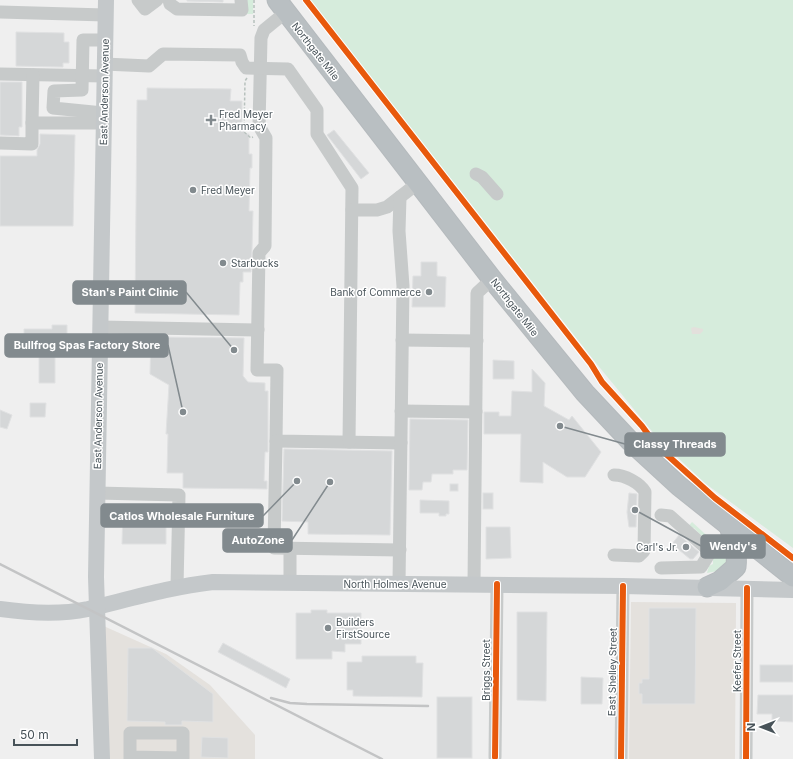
<svg xmlns="http://www.w3.org/2000/svg" width="793" height="759" viewBox="0 0 793 759" font-family="Inter,sans-serif">
<style>
.commercial{fill:#e4e1dd}
.green{fill:#d6ecdc}
.sand{fill:#e3e0dc}
.building{fill:#d5d7d8;stroke:#e0e1e2}
.lines{fill:none;stroke-linecap:round;stroke-linejoin:round}
.highway-casing{stroke:#b5babd;stroke-width:21}
.path{stroke:#b7c1bd;stroke-width:1.5;stroke-dasharray:3 2;stroke-linecap:butt}
.minor{stroke:#c7caca;stroke-width:13}
.major{stroke:#c4c8ca;stroke-width:16}
.highway{stroke:#b9bfc2;stroke-width:19}
.rail{stroke:#c3c4c5;stroke-width:2.5}
.cycleway-casing{stroke:#fff;stroke-width:8}
.cycleway{stroke:#e8590c;stroke-width:6}
.poi-dot{fill:#828a8e;stroke:#fff;stroke-width:1.5}
.labels{text-anchor:middle;dominant-baseline:central;stroke-width:3;stroke-linejoin:round;paint-order:stroke}
.street-label{font-size:10px;fill:#485359;stroke:#fff}
.poi-label{font-size:10px;fill:#485359;stroke:#fff;text-anchor:start}
.leader{fill:none;stroke:#828a8e;stroke-width:1.5}
.callout-dot{fill:#828a8e;stroke:#fff;stroke-width:1.5}
.callout{fill:#828a8e;stroke:#828a8e;stroke-width:1.5}
.callout-label{font-size:11px;text-anchor:middle;font-weight:bold;fill:#fff}
</style>
<rect width="100%" height="100%" fill="#efefef"/>
<!-- commercial -->
<g class="commercial">
<polygon points="631,602 736,603 735,759 629,759"/>
<polygon points="97,623 166,654 210,685 255,735 255,759 102,759"/>
</g>
<!-- green -->
<g class="green">
<rect x="246" y="0" width="7" height="14"/>
<polygon points="310,0 793,0 793,548 706,484 660,441 596,363"/>
<polygon points="692,522 727,554 729,560 722,570 707,573 709,566 713,564 713,558 716,551 694,528 687,528"/>
</g>
<!-- sand -->
<polygon class="sand" points="694,327 703,329 703,331 700,334 692,334 691,328"/>
<!-- building -->
<g class="building">
<polygon points="187,0 223,0 223,2 187,1"/>
<polygon points="16,32 64,33 64,42 69,42 69,63 63,63 63,67 16,66"/>
<polygon points="0,82 22,82 22,127 19,127 19,136 0,135"/>
<polygon points="147,88 231,89 230,101 242,101 242,124 245,124 245,134 249,134 249,154 252,154 252,168 250,168 249,211 253,211 252,249 251,272 243,272 243,282 240,282 239,315 135,313 137,100 147,100"/>
<polygon points="334,130 369,173 361,179 327,135"/>
<polygon points="40,134 75,135 73,226 0,226 0,156 37,156 37,150 40,144"/>
<polygon points="421,262 437,262 437,276 446,277 445,307 412,307 413,276 421,276"/>
<polygon points="52,325 67,325 67,356 55,356 55,383 39,383 39,350 24,350 24,329 52,329"/>
<polygon points="151,337 244,338 243,376 248,382 265,383 265,391 268,391 268,452 265,452 264,481 267,481 267,489 183,488 183,473 167,473 168,434 166,434 169,385 150,374"/>
<polygon points="493,360 514,361 514,379 493,379"/>
<polygon points="532,369 545,383 544,406 569,420 572,416 601,452 585,477 567,477 543,462 543,483 520,482 521,434 484,434 484,412 499,412 499,416 511,416 512,391 532,392"/>
<polygon points="30,403 46,403 45,417 30,417"/>
<polygon points="0,410 12,415 7,429 0,427"/>
<polygon points="410,419 468,420 467,470 453,470 453,474 432,474 431,482 423,482 422,490 409,490"/>
<polygon points="284,449 392,451 390,535 308,534 308,522 282,521"/>
<rect x="450" y="484" width="8" height="7"/>
<rect x="483" y="493" width="10" height="16"/>
<polygon points="629,493 637,494 636,527 629,527 627,512"/>
<polygon points="420,500 449,501 449,514 446,514 446,516 439,516 439,513 420,513"/>
<polygon points="123,510 166,510 166,544 122,544"/>
<polygon points="486,527 510,527 511,558 486,559"/>
<polygon points="679,535 699,552 693,559 690,559 672,544"/>
<polygon points="649,608 696,608 695,704 642,704 642,694 639,694 639,683 642,683 642,679 649,679"/>
<polygon points="311,610 327,610 327,613 361,613 361,644 345,644 345,652 332,651 332,659 296,659 296,613 311,613"/>
<polygon points="517,612 547,612 546,701 517,700"/>
<polygon points="223,643 290,679 286,688 218,652"/>
<polygon points="128,648 152,648 213,694 213,722 182,721 182,725 165,725 165,722 127,721"/>
<polygon points="362,656 416,656 416,663 423,663 422,697 353,696 353,690 347,690 347,662 362,662"/>
<rect x="760" y="665" width="33" height="17"/>
<polygon points="581,677 603,678 602,704 581,704"/>
<polygon points="758,695 793,695 793,722 772,721 772,714 757,714"/>
<rect x="437" y="697" width="35" height="61"/>
<polygon points="202,737 228,738 228,758 201,757"/>
</g>
<g class="lines">
<!-- highway casing -->
<g class="highway-casing">
<g id="highway">
<polyline points="277,0 492,279 585,393 630,441 679,486 793,577"/>
<path d="M 707,587 L 720,581 L 736,567 C 738,553 733,539 729,526"/>
</g>
</g>
<!-- path -->
<g class="path">
<polyline points="254,0 254,26"/>
<polyline points="247,78 245,81 244,132 251,138 253,137"/>
</g>
<!-- minor -->
<g class="minor">
<polyline points="138,0 145,9 157,0"/>
<polyline points="169,0 170,4 177,9 242,10 241,0"/>
<polyline points="0,12 105,15"/>
<polyline points="286,12 264,30 261,38 259,126 266,138 265,246 259,253 257,370 277,370 276,441 401,443"/>
<polyline points="104,64 149,66 163,54 240,55 242,62 246,68 288,69 317,110 317,134 352,188 349,442"/>
<polyline points="0,74 104,76"/>
<polyline points="103,113 53,108 54,91 82,90 83,40 105,40"/>
<polyline points="32,123 33,75"/>
<polyline points="0,143 32,144 32,123 103,123"/>
<polyline points="476,174 482,177 497,194"/>
<polyline points="352,210 377,210 387,207 418,183"/>
<polyline points="100,327 258,330"/>
<polyline points="402,340 477,341"/>
<polyline points="401,411 476,412"/>
<polyline points="276,441 274,548 400,550"/>
<polyline points="97,493 179,495 177,587"/>
<path d="M 614,555 L 639,556 L 644,551 L 645,492 C 640,483 625,475 614,475"/>
<polyline points="661,568 701,567 709,554 707,549 670,516 661,515"/>
<polyline points="290,583 290,548"/>
<polyline points="399,584 403,286 399,231 400,197"/>
<polyline points="474,584 477,293 492,279"/>
<polyline points="495,757 497,584"/>
<polyline points="621,758 623,586"/>
<polyline points="130,759 130,733 183,733 183,758 130,757"/>
<polyline points="746,759 747,588"/>
</g>
<!-- major -->
<g class="major">
<path d="M 0,609 C 28,613 60,615 88,609 C 130,599 170,587 213,582 L 623,586 L 793,590"/>
<polyline points="102,759 96,577 106,0"/>
</g>
<!-- highway -->
<use href="#highway" class="highway"/>
<!-- rail -->
<g class="rail">
<polyline points="0,564 382,759"/>
<polyline points="271,698 290,703 307,704 428,706"/>
</g>
<!-- cycleway casing -->
<g class="cycleway-casing">
<g id="cycleway">
<polyline points="306,0 591,364 602,382 642,426 656,445 715,498 793,558"/>
<polyline points="495,757 497,584"/>
<polyline points="621,758 623,586"/>
<polyline points="746,759 747,588"/>
</g>
</g>
<!-- cycleway -->
<use href="#cycleway" class="cycleway"/>
</g>
<!-- markers -->
<g class="poi-dot">
<path d="M209 114h4v4h4v4h-4v4h-4v-4h-4v-4h4z"/>
<circle cx="193" cy="190" r="4"/>
<circle cx="223" cy="263" r="4"/>
<circle cx="429" cy="292" r="4"/>
<circle cx="686" cy="547" r="4"/>
<circle cx="328" cy="628" r="4"/>
</g>
<g class="labels">
<!-- street labels -->
<g class="street-label">
<text transform="translate(316 51) rotate(52)">Northgate Mile</text>
<text transform="translate(104 92) rotate(-89)">East Anderson Avenue</text>
<text transform="translate(515 307) rotate(52)">Northgate Mile</text>
<text transform="translate(98 416) rotate(-89)">East Anderson Avenue</text>
<text x="395" y="584">North Holmes Avenue</text>
<text transform="translate(737 661) rotate(-90)">Keefer Street</text>
<text transform="translate(486 670) rotate(-90)">Briggs Street</text>
<text transform="translate(612 672) rotate(-89)">East Shelley Street</text>
</g>
<!-- poi labels -->
<g class="poi-label">
<text x="219" y="114">Fred Meyer<tspan x="219" dy="12">Pharmacy</tspan></text>
<text x="201" y="190">Fred Meyer</text>
<text x="231" y="263">Starbucks</text>
<text x="421" y="292" text-anchor="end">Bank of Commerce</text>
<text x="678" y="547" text-anchor="end">Carl's Jr.</text>
<text x="336" y="622">Builders<tspan x="336" dy="12">FirstSource</tspan></text>
</g>
</g>
<!-- callouts -->
<path class="leader" d="M234 350L186 292M183 412L168 345M560 426L625 444M297 481L263 516M330 482L292 540M635 510L701 546"/>
<g class="callout-dot">
<circle cx="234" cy="350" r="4"/>
<circle cx="183" cy="412" r="4"/>
<circle cx="560" cy="426" r="4"/>
<circle cx="297" cy="481" r="4"/>
<circle cx="330" cy="482" r="4"/>
<circle cx="635" cy="510" r="4"/>
</g>
<g class="callout">
<rect x="73" y="281" width="113" height="23" rx="4"/>
<rect x="5" y="334" width="163" height="23" rx="4"/>
<rect x="625" y="433" width="100" height="23" rx="4"/>
<rect x="101" y="504" width="162" height="23" rx="4"/>
<rect x="223" y="529" width="69" height="23" rx="4"/>
<rect x="701" y="535" width="64" height="23" rx="4"/>
</g>
<g class="callout-label">
<text x="130" y="296">Stan's Paint Clinic</text>
<text x="87" y="349">Bullfrog Spas Factory Store</text>
<text x="675" y="448">Classy Threads</text>
<text x="182" y="520">Catlos Wholesale Furniture</text>
<text x="258" y="544">AutoZone</text>
<text x="733" y="550">Wendy's</text>
</g>
<!-- north arrow -->
<g transform="translate(761 727) rotate(270)" stroke="#ffffff" stroke-width="3" paint-order="stroke">
<path d="M0-3L7 15L0 10L-7 15Z" fill="#485359"/>
<text y="-6" font-size="11" font-weight="bold" text-anchor="middle" fill="#485359">N</text>
</g>
<!-- scale -->
<path d="M14 739v6h63v-6" fill="none" stroke="#485359" stroke-width="2"/>
<text x="20" y="739" font-size="12" fill="#485359" stroke="#ffffff" stroke-width="3" paint-order="stroke">50 m</text>
</svg>
